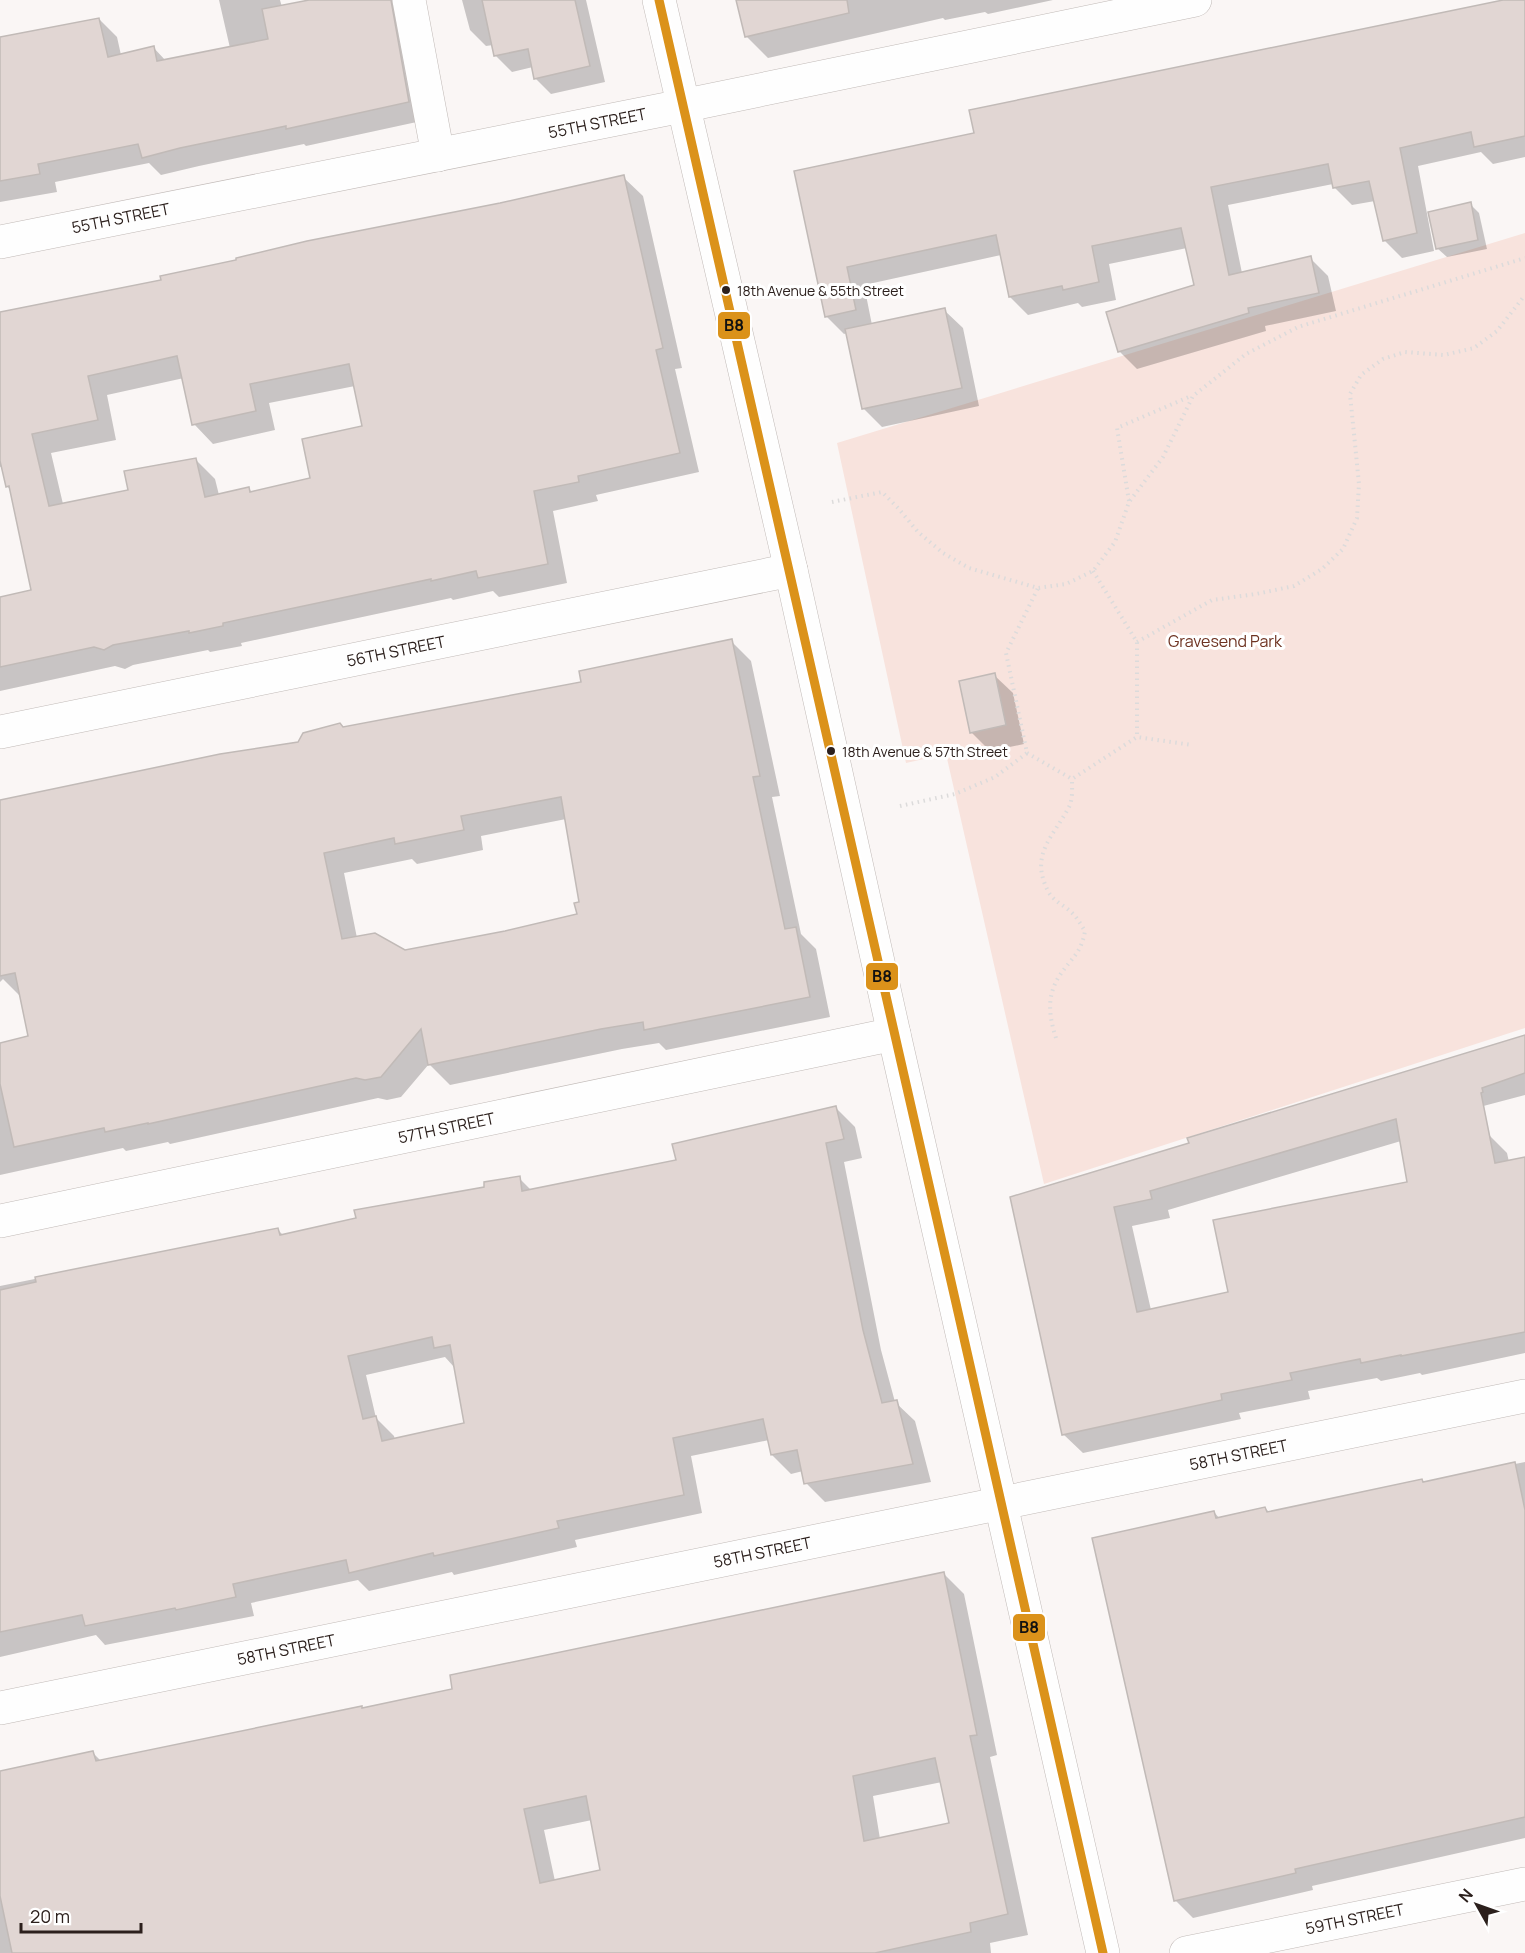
<svg xmlns="http://www.w3.org/2000/svg" width="1525" height="1953" viewBox="0 0 1525 1953" font-family="Manrope,sans-serif">
<style>
.green{fill:#f8e3dd}
.shadow{fill:#0003;fill-rule:evenodd}
.building{fill:#e1d6d3;stroke:#c1bab7;stroke-width:1.5;fill-rule:evenodd}
.lines{fill:none;stroke-linecap:round;stroke-linejoin:round}
.minor-casing{stroke:#c1bab7;stroke-width:34}
.path{stroke:#dcdbdb;stroke-width:4;stroke-dasharray:1.5 4.5;stroke-linecap:butt}
.minor{stroke:#fefefe;stroke-width:33}
.bus-1-casing{stroke:#fff;stroke-width:14}
.bus-1{stroke:#db921a;stroke-width:9}
.bus-dot{fill:#2c201d;stroke:#fff;stroke-width:2}
.labels{text-anchor:middle;dominant-baseline:central;stroke-width:6;stroke-linejoin:round;paint-order:stroke}
.bus-label{font-size:14px;fill:#2c201d;stroke:#fff;text-anchor:start}
.street-label{font-size:16px;fill:#2c201d;stroke:#fff}
.park-label{font-size:16px;fill:#6e3322;stroke:#fff}
.line-badge{stroke:#fff;stroke-width:2}
.pale-badge-label{font-size:16px;text-anchor:middle;font-weight:bold;fill:#111}
</style>
<rect width="100%" height="100%" fill="#faf6f5"/>
<!-- green -->
<polygon class="green" points="1525,233 1525,1028 1044,1184 946,754 906,763 837,443"/>
<!-- shadow -->
<g class="shadow">
<polygon points="219,0 280,0 282,7 315,0 403,0 426,120 306,146 304,144 199,166 161,175 149,163 55,182 57,192 0,202 0,48 99,19 117,37 121,55 153,47 166,61 230,48"/>
<polygon points="462,0 586,0 605,82 551,94 535,78 533,67 512,72 496,56 493,45 486,46 470,30"/>
<polygon points="738,0 1053,0 988,14 985,12 945,20 943,18 768,58 746,36"/>
<polygon points="1507,0 1525,0 1525,157 1493,164 1481,152 1418,166 1434,251 1402,258 1384,240 1375,201 1352,205 1334,187 1333,184 1228,205 1242,273 1310,258 1328,276 1336,311 1265,326 1266,331 1137,369 1119,351 1196,286 1187,248 1109,264 1116,300 1082,307 1078,303 1028,315 1010,297 1001,255 864,285 872,325 944,310 963,328 979,406 882,427 863,408 847,333 844,334 826,316 795,172 976,134"/>
<path d="M 623,177 L 643,196 L 682,368 L 675,369 L 699,472 L 596,495 L 598,501 L 553,511 L 567,583 L 499,597 L 493,591 L 453,600 L 451,598 L 241,643 L 242,646 L 210,652 L 208,650 L 133,665 L 125,669 L 115,666 L 0,691 L 0,599 L 33,591 L 12,491 L 7,486 L 3,466 L 0,467 L 0,320 L 163,281 ZM 184,378 L 194,424 L 213,444 L 275,430 L 269,403 L 355,386 L 364,427 L 312,480 L 253,493 L 249,489 L 219,495 L 215,479 L 195,459 L 129,491 L 63,504 L 51,453 L 116,440 L 107,395 Z"/>
<polygon points="1470,204 1479,213 1487,249 1447,257 1437,248"/>
<path d="M 731,641 L 751,661 L 780,796 L 772,797 L 801,934 L 816,949 L 830,1017 L 666,1050 L 659,1043 L 622,1049 L 450,1085 L 429,1064 L 401,1097 L 387,1100 L 378,1098 L 170,1144 L 168,1142 L 126,1151 L 123,1148 L 0,1175 L 0,1044 L 30,1037 L 20,996 L 3,979 L 0,982 L 0,802 L 299,743 L 343,729 L 583,683 ZM 566,819 L 581,903 L 578,915 L 506,932 L 405,952 L 357,938 L 344,873 L 412,859 L 417,864 L 483,850 L 481,836 Z"/>
<polygon points="994,675 1013,693 1024,744 990,751 971,732"/>
<path d="M 1525,1036 L 1525,1095 L 1472,1109 L 1488,1134 L 1507,1153 L 1509,1162 L 1525,1159 L 1525,1353 L 1422,1375 L 1420,1373 L 1381,1381 L 1377,1378 L 1308,1391 L 1310,1399 L 1239,1413 L 1241,1419 L 1083,1453 L 1063,1434 L 1012,1198 L 1191,1144 ZM 1401,1141 L 1408,1184 L 1229,1293 L 1151,1310 L 1132,1226 L 1170,1218 L 1168,1210 Z"/>
<path d="M 836,1108 L 855,1127 L 862,1158 L 844,1162 L 881,1350 L 895,1402 L 915,1421 L 931,1482 L 825,1502 L 806,1483 L 803,1471 L 791,1474 L 772,1455 L 769,1440 L 691,1456 L 702,1513 L 575,1540 L 577,1547 L 454,1575 L 452,1572 L 369,1591 L 358,1580 L 251,1603 L 254,1616 L 105,1645 L 96,1635 L 0,1657 L 0,1286 L 278,1230 L 284,1236 L 486,1189 L 519,1178 L 532,1191 L 678,1161 ZM 445,1357 L 454,1367 L 466,1424 L 395,1440 L 394,1436 L 376,1418 L 366,1375 Z"/>
<polygon points="1525,1462 1525,1838 1312,1886 1313,1890 1193,1918 1175,1900 1214,1512 1220,1519 1265,1508 1270,1513"/>
<path d="M 943,1573 L 964,1594 L 997,1755 L 990,1757 L 1028,1935 L 990,1943 L 991,1953 L 0,1953 L 0,1775 L 93,1753 L 101,1761 L 405,1701 ZM 942,1782 L 951,1824 L 880,1839 L 873,1796 ZM 592,1820 L 602,1871 L 555,1881 L 544,1830 Z"/>
</g>
<!-- building -->
<g class="building">
<polygon points="309,0 391,0 409,102 286,129 286,126 180,148 142,158 138,144 38,164 40,174 0,181 0,37 99,18 108,57 154,46 157,61 268,39 262,9"/>
<polygon points="482,0 575,0 590,66 534,79 528,49 494,56"/>
<polygon points="736,0 847,0 849,13 745,37"/>
<polygon points="1503,0 1525,0 1525,136 1474,147 1471,132 1400,148 1417,233 1383,241 1369,181 1333,188 1328,164 1211,187 1229,275 1311,256 1319,293 1248,308 1249,313 1118,352 1106,312 1194,285 1181,228 1092,246 1099,282 1063,290 1062,286 1009,297 996,235 847,267 856,310 825,317 794,171 974,133 969,110"/>
<path d="M 624,175 L 663,348 L 656,350 L 680,453 L 578,476 L 579,482 L 534,491 L 548,564 L 478,578 L 476,571 L 431,581 L 431,579 L 223,623 L 223,626 L 189,633 L 189,631 L 113,645 L 104,650 L 94,647 L 0,667 L 0,597 L 31,590 L 9,486 L 6,487 L 0,461 L 0,312 L 161,280 L 160,276 L 236,260 L 236,258 L 307,241 L 500,203 ZM 177,356 L 192,425 L 256,411 L 250,384 L 349,364 L 362,426 L 302,439 L 310,478 L 250,492 L 249,487 L 205,497 L 196,458 L 124,471 L 128,490 L 49,506 L 32,434 L 98,420 L 88,376 Z"/>
<polygon points="1471,202 1478,240 1436,249 1428,212"/>
<polygon points="945,308 962,388 862,409 845,329"/>
<path d="M 732,639 L 760,776 L 753,777 L 785,929 L 796,927 L 810,997 L 644,1030 L 643,1022 L 601,1029 L 428,1065 L 421,1029 L 381,1077 L 365,1080 L 356,1078 L 148,1124 L 148,1123 L 105,1132 L 104,1128 L 14,1147 L 0,1084 L 0,1043 L 28,1036 L 15,973 L 0,976 L 0,800 L 220,754 L 298,742 L 303,733 L 340,723 L 343,727 L 581,682 L 579,671 ZM 561,797 L 579,902 L 574,903 L 577,914 L 505,931 L 405,950 L 375,933 L 342,939 L 324,853 L 394,838 L 395,844 L 464,830 L 461,816 Z"/>
<polygon points="995,673 1006,725 970,733 959,681"/>
<path d="M 1525,1035 L 1525,1073 L 1482,1088 L 1483,1092 L 1481,1093 L 1495,1163 L 1525,1157 L 1525,1332 L 1401,1356 L 1401,1355 L 1361,1363 L 1360,1359 L 1290,1373 L 1292,1380 L 1221,1394 L 1222,1400 L 1062,1435 L 1010,1197 L 1189,1143 L 1187,1138 ZM 1396,1119 L 1407,1182 L 1213,1220 L 1228,1292 L 1137,1312 L 1114,1207 L 1152,1199 L 1150,1191 Z"/>
<path d="M 836,1106 L 844,1139 L 826,1143 L 863,1330 L 882,1403 L 897,1400 L 913,1464 L 804,1484 L 797,1450 L 771,1455 L 763,1419 L 673,1438 L 684,1495 L 557,1521 L 559,1528 L 434,1556 L 433,1553 L 349,1573 L 346,1560 L 233,1584 L 236,1597 L 176,1610 L 175,1608 L 85,1626 L 82,1615 L 0,1632 L 0,1290 L 36,1282 L 35,1277 L 278,1228 L 280,1235 L 356,1218 L 354,1210 L 484,1187 L 484,1182 L 520,1176 L 522,1191 L 676,1160 L 672,1144 ZM 432,1337 L 434,1348 L 450,1345 L 464,1423 L 382,1441 L 376,1416 L 363,1419 L 348,1356 Z"/>
<polygon points="1515,1462 1525,1510 1525,1817 1295,1869 1296,1873 1174,1901 1092,1538 1214,1511 1216,1518 1265,1507 1267,1512 1422,1479 1423,1482"/>
<path d="M 944,1572 L 977,1735 L 970,1736 L 1008,1914 L 970,1923 L 971,1932 L 875,1953 L 12,1953 L 0,1896 L 0,1771 L 93,1751 L 96,1761 L 362,1706 L 362,1708 L 452,1689 L 450,1675 ZM 935,1758 L 949,1823 L 864,1841 L 853,1776 ZM 586,1796 L 600,1870 L 540,1883 L 524,1809 Z"/>
</g>
<g class="lines">
<!-- minor casing -->
<g class="minor-casing">
<g id="minor">
<polyline points="409,0 438,155"/>
<polyline points="659,0 791,570 894,1034 1103,1953"/>
<path id="s1" d="M 0,242 L 682,106 L 1195,0"/>
<path id="s2" d="M 0,732 L 791,570"/>
<path id="s3" d="M 0,1221 L 894,1034"/>
<path id="s4" d="M 0,1708 L 1525,1396"/>
<path id="s5" d="M 1186,1953 L 1525,1884"/>
</g>
</g>
<!-- path -->
<g class="path">
<polyline points="1129,501 1117,428 1191,396"/>
<polyline points="832,502 882,492 898,508 918,532 943,553 969,568 1038,588 1066,584 1093,571 1115,542 1129,502 1163,457 1193,396 1246,354 1298,327 1525,258"/>
<polyline points="1093,571 1137,642 1137,737"/>
<polyline points="1137,642 1212,600 1256,594 1294,586 1322,569 1343,549 1357,518 1359,484 1350,394 1361,375 1383,359 1405,352 1444,355 1474,348 1497,331 1525,295"/>
<polyline points="1027,753 1072,779 1137,737 1192,745"/>
<polyline points="900,806 955,794 995,777 1027,753 1006,653 1038,588"/>
<path d="M 1056,1038 C 1049,1016 1046,996 1060,975 C 1072,957 1081,954 1085,931 C 1081,925 1077,917 1071,912 C 1064,905 1053,901 1048,891 C 1029,854 1054,836 1069,807 C 1073,799 1072,788 1072,779"/>
</g>
<!-- minor -->
<use href="#minor" class="minor"/>
<!-- bus-1 casing -->
<g class="bus-1-casing">
<path id="bus-1" d="M 659,0 C 810,650 955,1302 1103,1953"/>
</g>
<!-- bus-1 -->
<use href="#bus-1" class="bus-1"/>
</g>
<!-- markers -->
<g class="bus-dot">
<circle cx="726" cy="290" r="5"/>
<circle cx="831" cy="751" r="5"/>
</g>
<g class="labels">
<!-- bus labels -->
<g class="bus-label">
<text x="737" y="290">18th Avenue &amp; 55th Street</text>
<text x="842" y="751">18th Avenue &amp; 57th Street</text>
</g>
<!-- street labels -->
<g class="street-label">
<text stroke="none"><textPath href="#s1" startOffset="609">55TH STREET</textPath></text>
<text stroke="none"><textPath href="#s1" startOffset="123">55TH STREET</textPath></text>
<text stroke="none"><textPath href="#s2" startOffset="404">56TH STREET</textPath></text>
<text stroke="none"><textPath href="#s3" startOffset="456">57TH STREET</textPath></text>
<text stroke="none"><textPath href="#s4" startOffset="1264">58TH STREET</textPath></text>
<text stroke="none"><textPath href="#s4" startOffset="778">58TH STREET</textPath></text>
<text stroke="none"><textPath href="#s4" startOffset="292">58TH STREET</textPath></text>
<text stroke="none"><textPath href="#s5" startOffset="172">59TH STREET</textPath></text>
</g>
<!-- park labels -->
<g class="park-label">
<text x="1225" y="641">Gravesend Park</text>
</g>
</g>
<g class="line-badge">
<rect x="717" y="311" width="34" height="29" rx="6" fill="#db921a"/>
<rect x="865" y="962" width="34" height="29" rx="6" fill="#db921a"/>
<rect x="1012" y="1613" width="34" height="29" rx="6" fill="#db921a"/>
</g>
<g class="pale-badge-label">
<text x="734" y="331">B8</text>
<text x="882" y="982">B8</text>
<text x="1029" y="1633">B8</text>
</g>
<!-- north arrow -->
<g transform="translate(1477 1905) rotate(310)" stroke="#ffffff" stroke-width="4.5" paint-order="stroke">
<path d="M0-4.5L10 22L0 15L-10 22Z" fill="#2c201d"/>
<text y="-9" font-size="16" font-weight="bold" text-anchor="middle" fill="#2c201d">N</text>
</g>
<!-- scale -->
<path d="M21 1923v9h120v-9" fill="none" stroke="#2c201d" stroke-width="3"/>
<text x="30" y="1923" font-size="18" fill="#2c201d" stroke="#ffffff" stroke-width="4.5" paint-order="stroke">20 m</text>
</svg>
